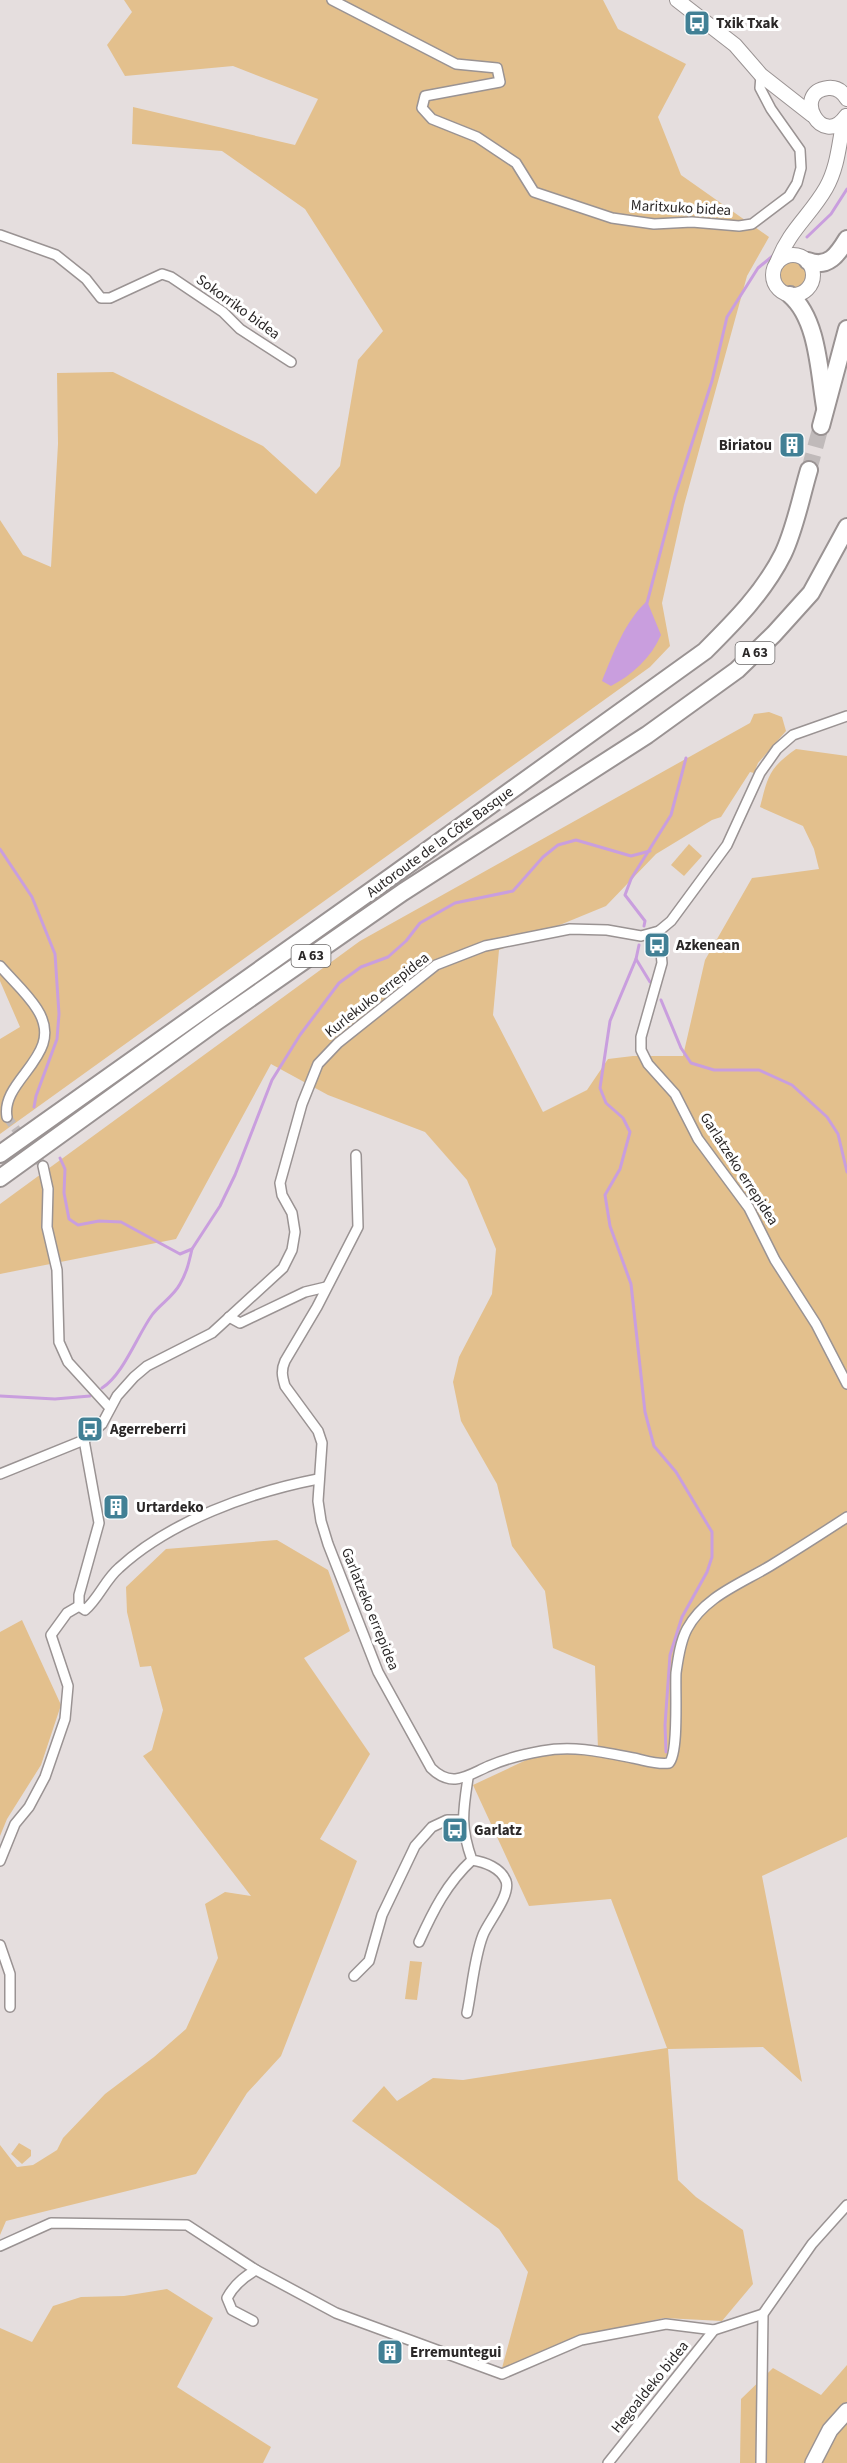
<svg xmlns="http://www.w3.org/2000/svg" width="847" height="2463" viewBox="0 0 847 2463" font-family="'Source Sans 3',sans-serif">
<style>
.green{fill:#e3c08d}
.water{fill:#c99ede}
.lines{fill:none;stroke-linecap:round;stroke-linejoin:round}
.stream{stroke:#c99ede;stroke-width:3}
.street-tunnel{stroke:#c0baba;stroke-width:9;stroke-dasharray:9 4.5;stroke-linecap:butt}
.highway-tunnel{stroke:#c0baba;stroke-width:16;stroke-dasharray:16 8;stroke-linecap:butt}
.street-casing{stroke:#9a9393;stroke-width:12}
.secondary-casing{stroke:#9a9393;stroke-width:16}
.primary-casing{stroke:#9a9393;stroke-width:18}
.highway-casing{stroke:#9a9393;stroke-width:20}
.street{stroke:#fff;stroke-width:9}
.secondary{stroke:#fff;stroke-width:14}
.primary{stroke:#fff;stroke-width:15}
.highway{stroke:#fff;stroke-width:16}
.labels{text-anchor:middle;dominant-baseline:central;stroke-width:6;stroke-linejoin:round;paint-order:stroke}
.shield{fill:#fff;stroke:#6b6868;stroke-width:1.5}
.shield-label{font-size:14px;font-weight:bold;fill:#2b2828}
.poi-label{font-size:15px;font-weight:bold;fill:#2b2828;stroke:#fff;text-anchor:start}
.street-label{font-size:15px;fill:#2b2828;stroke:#fff}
</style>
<rect width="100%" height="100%" fill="#e5dede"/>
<!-- green -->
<g class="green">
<polygon points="124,0 603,0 618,29 686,64 658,117 681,175 769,237 747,276 684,505 662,603 670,646 650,667 0,1134 0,1039 20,1027 0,981 0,520 23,555 51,567 58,444 57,373 113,372 263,446 316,494 340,466 358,360 383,331 305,209 222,151 132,144 133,107 295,145 318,99 233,66 125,76 107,45 132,12"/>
<circle cx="793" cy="275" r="14"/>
<path d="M 769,712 L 782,717 L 786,731 L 758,763 L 754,773 L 750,772 L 721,817 L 712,820 L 656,854 L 606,906 L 499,950 L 493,1015 L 543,1112 L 587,1090 L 608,1059 L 633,1056 L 683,1056 L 705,960 L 752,878 L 819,869 L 814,849 L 803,826 L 760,807 C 768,776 769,768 796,749 L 847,756 L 847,1837 L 762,1876 L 802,2082 L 763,2047 L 668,2049 L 678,2180 L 696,2197 L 743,2230 L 753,2284 L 722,2321 L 664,2318 L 581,2336 L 526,2361 L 502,2368 L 528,2272 L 499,2229 L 352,2121 L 384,2086 L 397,2101 L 433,2078 L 463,2080 L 667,2048 L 611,1899 L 529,1906 L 473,1785 L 537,1755 L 598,1749 L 595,1666 L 553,1648 L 545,1591 L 512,1546 L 497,1484 L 461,1421 L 453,1382 L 459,1357 L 492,1294 L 496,1249 L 467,1180 L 425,1132 L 328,1095 L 271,1064 L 176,1239 L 0,1274 L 0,1204 L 360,941 L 750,723 L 754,714 Z"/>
<polygon points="689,844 702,856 684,876 671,865"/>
<polygon points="277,1540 328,1570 350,1631 304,1658 370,1754 320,1839 357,1861 281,2056 247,2093 196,2174 6,2221 0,2235 0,2145 17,2167 33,2165 57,2150 63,2138 105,2094 154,2057 186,2029 218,1958 205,1904 225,1892 251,1896 143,1756 152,1750 163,1710 151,1666 140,1667 127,1612 126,1587 166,1549"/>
<polygon points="22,1620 61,1705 41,1765 7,1819 0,1836 0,1632"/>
<polygon points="410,1961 422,1962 417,2000 405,1999"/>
<polygon points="19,2143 31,2150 31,2156 22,2164 11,2154"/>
<polygon points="167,2289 213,2318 177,2387 271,2447 263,2463 0,2463 0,2328 32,2342 53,2306 81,2297 124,2296"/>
<polygon points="847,2365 847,2463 740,2463 741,2399 773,2368 821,2395"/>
</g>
<!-- water -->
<path class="water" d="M 647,601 L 661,635 C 651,658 632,675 611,686 L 602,681 C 613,654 625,621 647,601 Z"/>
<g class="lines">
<!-- stream -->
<g class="stream">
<polyline points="807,237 831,214 847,189"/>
<polyline points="647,603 675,496 712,381 727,317 758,268 775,254"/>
<polyline points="0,849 32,897 55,954 59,1014 57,1039 36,1096 34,1107"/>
<polyline points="644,926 645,921 625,895 631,879 671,815 686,758"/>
<polyline points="639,945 636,959 650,982"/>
<polyline points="636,959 610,1021 600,1088 606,1103 623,1118 630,1132 620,1169 605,1195 610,1226 631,1284 645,1412 654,1446 676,1472 712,1532 712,1557 707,1572 682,1617 670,1655 665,1725 666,1752"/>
<polyline points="661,1000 681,1048 691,1063 714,1070 759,1070 792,1085 827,1117 838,1134 847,1172"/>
<polyline points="60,1158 65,1169 64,1193 69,1219 78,1225 99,1221 121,1222 180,1254 192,1249 220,1206 235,1175 272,1080 300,1035 339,983 361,967 388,957 406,941 420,923 455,903 513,891 543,857 558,845 576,840 631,856 650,851"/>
<path d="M 102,1388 C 123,1375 137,1336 152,1315 C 160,1304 173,1297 180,1284 C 187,1272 189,1262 192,1249"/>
<polyline points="0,1396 55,1399 90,1396"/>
</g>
<!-- street-tunnel -->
<polyline class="street-tunnel" points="7,1117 43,1166"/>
<!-- highway-tunnel -->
<polyline class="highway-tunnel" points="809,470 821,426"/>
<!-- street casing -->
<g class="street-casing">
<g id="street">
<polyline points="332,0 456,64 497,68 500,82 425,96 422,108 432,119 477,137 516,163 534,192 612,218 654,224 692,222 739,226 752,224 789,196 797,183 801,168 800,150 771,109 760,88 761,75"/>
<polyline points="0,235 56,255 86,279 101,298 110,298 162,274 171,277 223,312 240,329 291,362"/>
<polyline points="659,931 662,963 641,1037 641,1050 648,1064 675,1094 698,1139 749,1208 775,1260 816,1324 847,1384"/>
<path d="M 0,966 C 12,980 27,993 37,1009 C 67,1055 0,1079 7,1117"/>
<path d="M 356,1155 L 358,1227 L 317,1307 L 285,1361 C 281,1370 282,1376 285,1386 L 318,1431 L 322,1443 L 318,1501 L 321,1521 L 328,1544 L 378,1672 L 431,1768 C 452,1789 468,1775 489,1766 C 505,1759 525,1754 542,1751 C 573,1745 603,1752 633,1758 C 644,1760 658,1765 669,1763 C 679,1753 675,1691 676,1673 C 678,1659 680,1642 687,1629 C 704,1597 740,1584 770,1566 C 796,1550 821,1534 847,1517"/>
<polyline points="43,1166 48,1189 47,1227 57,1270 59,1342 68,1362 110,1408"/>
<polyline points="229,1317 240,1323 305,1292 326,1287"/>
<polyline points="0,1474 84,1440 102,1424 117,1396 134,1377 147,1366 212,1333 283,1268 292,1250 295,1232 292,1213 282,1195 280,1183 302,1104 318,1064 338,1043 436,965 485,946 570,929 607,930 641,936 659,931 671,921 727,845 760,773 777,749 793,735 847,716"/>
<path d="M 79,1606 L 85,1610 C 99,1598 105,1580 119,1568 C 170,1521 251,1492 318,1479"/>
<polyline points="79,1606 79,1595 99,1523 84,1440"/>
<polyline points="0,1861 15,1824 29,1807 45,1777 65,1719 68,1686 51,1635 67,1613 79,1606"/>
<path d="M 419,1942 C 433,1911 447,1883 472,1860"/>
<polyline points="0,1945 10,1974 10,2007"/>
<polyline points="354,1976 369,1961 382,1915 415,1846 432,1827 447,1820 462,1820"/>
<path d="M 467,2013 C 472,1989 474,1958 483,1935 C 488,1922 511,1895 506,1881 C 501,1868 485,1862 472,1860 C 460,1827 463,1811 468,1778"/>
<polyline points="0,2246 51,2223 187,2225 256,2270 336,2313 502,2374 581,2340 666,2324 714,2330 763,2314"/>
<path d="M 253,2321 L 232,2310 L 227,2298 C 234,2285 243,2277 256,2270"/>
<polyline points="608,2463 714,2330"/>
<polyline points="761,2463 763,2314 812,2244 847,2205"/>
</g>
</g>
<!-- secondary casing -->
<g class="secondary-casing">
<g id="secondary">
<polyline points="677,0 735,45 761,75 812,115"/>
<path d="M 846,116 C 822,150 791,92 828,88 C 837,87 843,92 847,99"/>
<circle cx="793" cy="275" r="20"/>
<path d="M 777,263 C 789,230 810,216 826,188 C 838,167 839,143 844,119"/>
</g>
</g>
<!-- primary casing -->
<g class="primary-casing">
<polyline id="primary" points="813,2463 830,2430 847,2411"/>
</g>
<!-- highway casing -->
<g class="highway-casing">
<g id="highway">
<path d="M 808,261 C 828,269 838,254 847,239"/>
<path d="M 790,295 C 818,319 819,372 825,407"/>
<polyline points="821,426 847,329"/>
<path d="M 0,1154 L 392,876 L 705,651 C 735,621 764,592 783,554 C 795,529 801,497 809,470"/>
<polyline points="0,1178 216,1022 403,892 647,735 737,670 774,634 811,593 847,527"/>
</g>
</g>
<!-- street -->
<use href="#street" class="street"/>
<!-- secondary -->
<use href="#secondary" class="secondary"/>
<!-- primary -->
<use href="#primary" class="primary"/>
<!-- highway -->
<use href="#highway" class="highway"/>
</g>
<!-- icons -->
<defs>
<g id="bus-square" transform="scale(1.35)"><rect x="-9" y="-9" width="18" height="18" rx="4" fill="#418095" stroke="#fff"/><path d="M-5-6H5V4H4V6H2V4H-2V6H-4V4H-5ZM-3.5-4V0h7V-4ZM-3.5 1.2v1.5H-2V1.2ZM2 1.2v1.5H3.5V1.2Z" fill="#fff"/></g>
<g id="building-square" transform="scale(1.35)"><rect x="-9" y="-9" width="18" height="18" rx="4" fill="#418095" stroke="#fff"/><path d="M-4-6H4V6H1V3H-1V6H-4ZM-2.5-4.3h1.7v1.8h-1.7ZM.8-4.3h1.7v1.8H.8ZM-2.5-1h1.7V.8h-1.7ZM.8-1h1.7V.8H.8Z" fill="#fff"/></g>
</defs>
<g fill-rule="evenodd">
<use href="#bus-square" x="697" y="23"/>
<use href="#building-square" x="792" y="445"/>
<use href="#bus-square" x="657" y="945"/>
<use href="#bus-square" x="90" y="1429"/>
<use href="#building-square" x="116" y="1507"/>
<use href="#bus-square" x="455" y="1830"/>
<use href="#building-square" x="390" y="2352"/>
</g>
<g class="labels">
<!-- shield labels -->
<g class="shield">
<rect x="735.5" y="642" width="39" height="22" rx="4.5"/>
<rect x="291.5" y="945" width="39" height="22" rx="4.5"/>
</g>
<g class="shield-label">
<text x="755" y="653">A 63</text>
<text x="311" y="956">A 63</text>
</g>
<!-- poi labels -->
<g class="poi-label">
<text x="716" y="23">Txik Txak</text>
<text x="772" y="445" text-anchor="end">Biriatou</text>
<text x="676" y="945">Azkenean</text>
<text x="110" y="1429">Agerreberri</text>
<text x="136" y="1507">Urtardeko</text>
<text x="474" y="1830">Garlatz</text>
<text x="410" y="2352">Erremuntegui</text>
</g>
<!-- street labels -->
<g class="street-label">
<text transform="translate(681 208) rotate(3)">Maritxuko bidea</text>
<text transform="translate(238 307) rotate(36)">Sokorriko bidea</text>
<text transform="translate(440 842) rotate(-36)">Autoroute de la Côte Basque</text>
<text transform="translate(377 995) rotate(-38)">Kurlekuko errepidea</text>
<text transform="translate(739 1169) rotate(57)">Garlatzeko errepidea</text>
<text transform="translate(370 1609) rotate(68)">Garlatzeko errepidea</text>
<text transform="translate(650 2387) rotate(-51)">Hegoaldeko bidea</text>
</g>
</g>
</svg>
